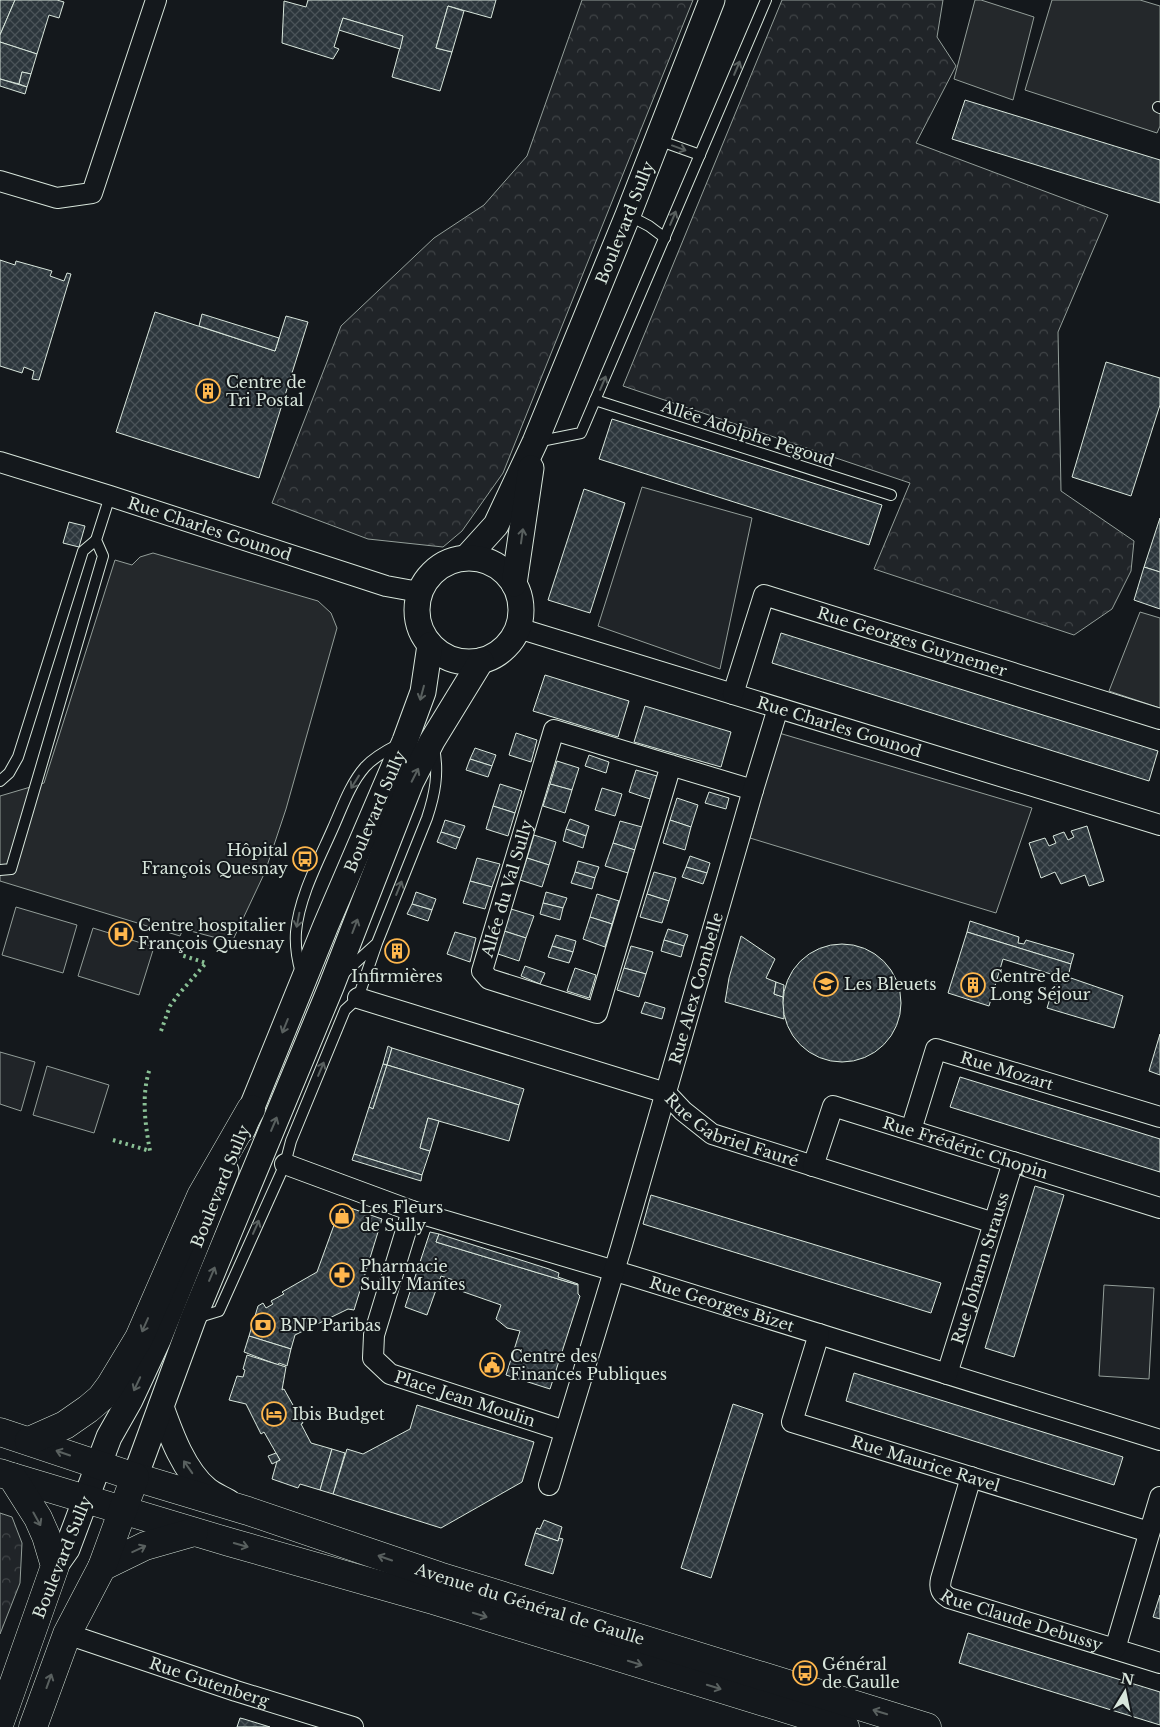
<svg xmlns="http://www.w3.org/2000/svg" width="1160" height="1727" viewBox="0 0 1160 1727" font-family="'Libre Baskerville',serif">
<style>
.green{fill:#202428;stroke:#939e99}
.forest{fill:url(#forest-crowns);stroke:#939e99}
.parking{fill:#24282b;stroke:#939e99}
.building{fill:url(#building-cross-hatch);stroke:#d8e6dc}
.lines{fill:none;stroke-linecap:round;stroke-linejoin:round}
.service-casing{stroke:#d8e6dc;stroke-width:12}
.minor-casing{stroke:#d8e6dc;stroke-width:22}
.tertiary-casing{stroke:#d8e6dc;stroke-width:27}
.secondary-casing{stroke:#d8e6dc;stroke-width:29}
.primary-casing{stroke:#d8e6dc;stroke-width:29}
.service{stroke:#14181c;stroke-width:10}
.minor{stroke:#14181c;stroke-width:20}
.tertiary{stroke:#14181c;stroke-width:25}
.secondary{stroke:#14181c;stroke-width:28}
.primary{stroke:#14181c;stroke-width:28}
.hedge{stroke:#8ac095;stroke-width:4;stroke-dasharray:2.5 4;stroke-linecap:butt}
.oneway{stroke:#59605f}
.labels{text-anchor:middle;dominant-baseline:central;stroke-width:4;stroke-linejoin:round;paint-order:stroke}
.street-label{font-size:16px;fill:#d8e6dc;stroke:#14181c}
.poi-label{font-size:16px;fill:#d8e6dc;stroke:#14181c;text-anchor:start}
</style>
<defs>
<pattern id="forest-crowns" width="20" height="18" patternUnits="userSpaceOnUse" patternTransform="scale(1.25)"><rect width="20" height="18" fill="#202428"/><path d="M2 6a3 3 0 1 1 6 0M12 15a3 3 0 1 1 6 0" fill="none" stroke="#404447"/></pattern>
<pattern id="building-cross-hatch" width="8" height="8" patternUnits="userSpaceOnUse" patternTransform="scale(1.25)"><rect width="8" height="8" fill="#2c363c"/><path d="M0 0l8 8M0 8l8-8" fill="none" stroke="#4a5358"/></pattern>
</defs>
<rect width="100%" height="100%" fill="#14181c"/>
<!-- green -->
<g class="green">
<polygon points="642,487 752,518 720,669 598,626"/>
<polygon points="779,733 1032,808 996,913 750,838"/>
<polygon points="16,907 77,925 63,973 2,955"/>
<polygon points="93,928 154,947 139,995 78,976"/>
<polygon points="0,1052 35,1062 21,1111 0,1104"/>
<polygon points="47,1066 109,1085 94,1133 33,1115"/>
<polygon points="1104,1285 1154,1288 1149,1379 1099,1376"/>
</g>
<!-- forest -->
<g class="forest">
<polygon points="582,0 693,0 503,473 462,531 443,547 368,539 272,503 341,326 434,238 484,205 527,156"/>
<polygon points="782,0 943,0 937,37 956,66 916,143 1108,215 1058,332 1061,491 1134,541 1131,571 1112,609 1074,635 874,569 910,483 623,386"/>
<polygon points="0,1513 12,1517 22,1543 20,1583 0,1634"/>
</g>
<!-- parking -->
<g class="parking">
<polygon points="975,0 981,0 1034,17 1013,100 954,79"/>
<polygon points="1052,0 1140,0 1160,6 1160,126 1157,133 1025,90"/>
<polygon points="153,553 318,601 331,613 337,628 286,809 265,872 232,942 183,929 180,936 0,881 0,796 44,783 115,560 132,565 140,557"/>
<polygon points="1140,612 1160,618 1160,708 1109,691"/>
</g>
<!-- building -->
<g class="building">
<polygon points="0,0 15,0 0,35"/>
<polygon points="15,0 57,0 64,2 59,18 49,15 37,54 0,42 0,35"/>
<polygon points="308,0 496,0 491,18 448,6 436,48 452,52 440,91 392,77 403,36 343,18 334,47 339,49 333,59 282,43 284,1 306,7"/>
<polygon points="448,6 464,11 452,52 436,48"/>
<polygon points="343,18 403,36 400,49 339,30"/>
<polygon points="0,42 37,54 31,74 22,72 19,84 0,79"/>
<polygon points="22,72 31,74 27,87 19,84"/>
<polygon points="0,79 27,87 25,94 0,86"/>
<polygon points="965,100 1160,160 1160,203 952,139"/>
<polygon points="0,260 15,265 16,261 52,271 50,276 64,281 67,273 71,274 39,380 32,379 34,371 24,367 22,373 0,366"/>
<polygon points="155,312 275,351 286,316 308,322 259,478 116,432"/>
<polygon points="202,314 279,338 275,351 199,326"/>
<polygon points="1106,362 1160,378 1160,405 1131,496 1072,477"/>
<polygon points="612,419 882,505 869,545 599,459"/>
<polygon points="584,489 625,503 590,613 548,600"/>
<polygon points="1160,518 1160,572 1144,567"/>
<polygon points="69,522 85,526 79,547 63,543"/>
<polygon points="1144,567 1160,572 1160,609 1134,600"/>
<polygon points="781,633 1158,751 1149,781 772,663"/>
<polygon points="545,675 629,701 618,737 533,711"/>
<polygon points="645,706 731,732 721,767 634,742"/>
<polygon points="516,733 537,740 531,762 509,755"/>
<polygon points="475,748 496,755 492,766 470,759"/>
<polygon points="589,755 609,762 606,773 585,766"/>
<polygon points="470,759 492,766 488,777 466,770"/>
<polygon points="557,761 579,768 572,790 550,784"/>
<polygon points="636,770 657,776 650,799 629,792"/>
<polygon points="500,784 522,791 515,813 493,806"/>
<polygon points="550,784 572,790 565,813 543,806"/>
<polygon points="602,788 622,794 615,816 595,810"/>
<polygon points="709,792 729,798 726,809 705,803"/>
<polygon points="677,798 698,805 691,827 670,820"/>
<polygon points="493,806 515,813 508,836 486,829"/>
<polygon points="570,819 589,826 586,836 566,829"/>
<polygon points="445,820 465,826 460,838 441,832"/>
<polygon points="670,820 691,827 685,850 663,843"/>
<polygon points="620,821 642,827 635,850 613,843"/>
<polygon points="1087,826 1104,881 1089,886 1085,875 1061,884 1055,872 1041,878 1029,843 1045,838 1049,846 1056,843 1053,836 1064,832 1068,840 1074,837 1071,831"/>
<polygon points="566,829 586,836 583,848 563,841"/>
<polygon points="441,832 460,838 456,849 437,842"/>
<polygon points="534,835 556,842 549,865 527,858"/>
<polygon points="613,843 635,850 628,873 605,866"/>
<polygon points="690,856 710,863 707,873 686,867"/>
<polygon points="477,858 500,864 492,887 470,881"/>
<polygon points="527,858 549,865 542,887 520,880"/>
<polygon points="578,861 599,867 595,878 575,872"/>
<polygon points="686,867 707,873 703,884 682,877"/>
<polygon points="575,872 595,878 592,889 571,883"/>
<polygon points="654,872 676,878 669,901 647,894"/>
<polygon points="470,881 492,887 485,909 463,903"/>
<polygon points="416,892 436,899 432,910 412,904"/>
<polygon points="546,892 567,898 563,908 543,903"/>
<polygon points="597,894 619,901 612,924 590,917"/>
<polygon points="647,894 669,901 662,923 640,917"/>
<polygon points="543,903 563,908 560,920 540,914"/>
<polygon points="412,904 432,910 428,921 407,914"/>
<polygon points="511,909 534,916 526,938 504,931"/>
<polygon points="590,917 612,924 605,947 583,939"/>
<polygon points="970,921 1019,937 1018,943 1024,944 1026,940 1074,954 1071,964 967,932"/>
<polygon points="668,929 688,935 684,946 664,940"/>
<polygon points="504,931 526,938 519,961 498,954"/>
<polygon points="455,932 476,938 470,962 447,954"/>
<polygon points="967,932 1071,964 1068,977 1123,996 1114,1028 1047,1008 1057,976 1003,959 989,1006 948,993"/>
<polygon points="556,935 576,941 573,952 552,946"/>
<polygon points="741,936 775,959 766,978 776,982 774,994 783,997 784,1019 725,1002 729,978"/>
<polygon points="664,940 684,946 681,957 661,951"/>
<circle cx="842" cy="1003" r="59"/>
<polygon points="395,945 402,947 399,957 392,955"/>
<polygon points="552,946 573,952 569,963 548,957"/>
<polygon points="631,946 653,952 646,974 624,968"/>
<polygon points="525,966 545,973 540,984 521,976"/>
<polygon points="575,968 596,975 589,998 567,991"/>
<polygon points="624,968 646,974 639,997 617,990"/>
<polygon points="776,982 784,985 783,997 774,994"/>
<polygon points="645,1002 665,1008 662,1019 641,1013"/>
<polygon points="1160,1034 1160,1075 1149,1071"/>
<polygon points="388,1046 392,1048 387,1065 383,1064"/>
<polygon points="392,1048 524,1089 519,1105 387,1065"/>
<polygon points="383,1064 387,1065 373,1109 369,1107"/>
<polygon points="387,1065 519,1105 509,1141 428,1118 420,1148 430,1151 422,1175 354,1154 369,1107 373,1109"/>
<polygon points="960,1077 1160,1139 1160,1172 950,1107"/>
<polygon points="428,1118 439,1121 430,1151 420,1148"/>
<polygon points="354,1154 422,1175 421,1181 352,1160"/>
<polygon points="1035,1186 1064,1195 1014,1357 985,1348"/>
<polygon points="651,1195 941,1283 931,1313 643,1224"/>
<polygon points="339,1204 382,1219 354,1310 348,1309 295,1335 291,1349 249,1336 258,1306 263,1303 266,1308 273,1304 271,1301 284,1294 282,1292 317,1272 334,1225 332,1224"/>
<polygon points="430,1232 439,1234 436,1242 578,1285 578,1294 580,1296 550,1389 506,1375 520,1331 507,1328 496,1319 501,1305 461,1291 463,1283 441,1276 427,1315 405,1307"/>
<polygon points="439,1234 549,1269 559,1273 558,1277 578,1284 578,1285 436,1242"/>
<polygon points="249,1336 291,1349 287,1366 279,1363 278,1365 244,1352"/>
<polygon points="247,1355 286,1367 282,1390 284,1389 303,1423 301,1424 311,1443 332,1449 320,1490 300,1484 298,1488 272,1479 277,1461 280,1460 264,1432 261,1434 246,1404 229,1400 237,1376 243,1377 245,1370 243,1369"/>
<polygon points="854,1373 1123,1457 1114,1485 846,1401"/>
<polygon points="733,1404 763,1414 711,1578 681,1568"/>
<polygon points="417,1405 534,1442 522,1482 441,1528 333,1494 347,1449 363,1454 410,1429"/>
<polygon points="332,1449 345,1453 333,1494 320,1490"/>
<polygon points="276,1453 280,1460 272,1464 268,1456"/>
<polygon points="544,1520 562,1527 558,1541 535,1533 537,1528 540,1529"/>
<polygon points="535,1533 558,1541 559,1538 563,1539 553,1574 525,1565"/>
<polygon points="1160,1595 1160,1619 1153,1617"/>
<polygon points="968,1633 1160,1692 1160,1725 959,1663"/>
<polygon points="240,1718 244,1719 270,1727 237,1727"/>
</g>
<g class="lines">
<!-- service casing -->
<g class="service-casing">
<g id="service">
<polyline points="1158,107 1160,108"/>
<polyline points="658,140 700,155"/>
<polyline points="628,215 649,226 665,238"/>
<polyline points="595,400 891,495"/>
<polyline points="536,442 581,433 766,0"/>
<polyline points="0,781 9,773 18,757 83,551 96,540"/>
<polyline points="0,870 11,869 103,556 96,540 110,496"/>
<path d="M 301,973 C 297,959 295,946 296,932 C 299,897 319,860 333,828 C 342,808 350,784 365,767 C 374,757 387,750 399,744"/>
<polyline points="343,974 375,945"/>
<path d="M 196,1318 L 219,1311 L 285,1164 L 291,1141 L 345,1010 L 358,998 L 377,943 L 427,818 C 435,794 439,773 434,748"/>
</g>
</g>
<!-- minor casing -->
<g class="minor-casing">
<g id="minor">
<polyline points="0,181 57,198 92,193 156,0"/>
<path id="s1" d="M 0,462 L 110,496 L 386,586 L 419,592"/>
<path id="s2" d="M 518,628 L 1160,825"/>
<path id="s3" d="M 733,694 L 764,595 L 1160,719"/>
<path id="s4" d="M 671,765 L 597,1013 L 489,979 L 482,971 L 554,730 L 753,790"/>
<path id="s5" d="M 358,998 L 666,1093 L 683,1111 L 712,1134 L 994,1223"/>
<path id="s6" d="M 911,1130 L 936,1049 L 1160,1117"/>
<path id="s7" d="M 285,1164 L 412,1211 L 632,1276 L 1160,1440"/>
<path id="s8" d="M 813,1166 L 833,1106 L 1160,1208"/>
<path id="s9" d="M 412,1211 L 374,1335 L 373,1358 L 390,1374 L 565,1431"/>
<path id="s10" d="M 819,1334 L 792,1422 L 1149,1532"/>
<path id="s11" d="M 947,1374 L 1013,1162"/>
<path id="s12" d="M 971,1477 L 941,1579 C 939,1589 941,1593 949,1598 L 1160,1663"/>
<path id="s13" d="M 549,1485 L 621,1248 L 753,790 L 778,708"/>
<path id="s14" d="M 67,1634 L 236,1691 L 353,1727"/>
<polyline points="1115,1649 1160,1497"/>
</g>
</g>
<!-- tertiary casing -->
<g class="tertiary-casing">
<g id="tertiary">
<path id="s15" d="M 467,557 L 496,525 L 535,442 L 628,215 L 712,0"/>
<circle cx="469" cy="610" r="52"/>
<polyline points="514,584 531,468"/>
<path id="s16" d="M 243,1129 L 326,925 L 405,741 L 423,692 L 430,645"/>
<path d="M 161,1407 C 171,1435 184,1471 207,1490 C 213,1495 221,1498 228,1502"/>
<polyline points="135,1477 193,1319 331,987 411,782 432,741 481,661"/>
<polyline points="55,1566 67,1549 109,1437 130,1400 158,1340 226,1171"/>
</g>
</g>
<!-- secondary casing -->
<g class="secondary-casing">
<g id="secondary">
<polyline points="12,1477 229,1542 433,1600 845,1727"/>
<path id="s17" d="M 135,1477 L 248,1511 L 439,1576 L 927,1727"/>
<polyline points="102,1567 145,1546 194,1532"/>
</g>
</g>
<!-- primary casing -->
<g class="primary-casing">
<g id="primary">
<polyline points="0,1432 135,1477 102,1567 67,1634 33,1727"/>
<polyline points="29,1441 65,1425 88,1409 101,1398 110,1386 139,1338 201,1196 251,1109"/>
<polyline points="0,1473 12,1477 38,1518 46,1536 55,1566 0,1722"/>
</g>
</g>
<!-- service -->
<use href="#service" class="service"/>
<!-- minor -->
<use href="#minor" class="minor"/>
<!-- tertiary -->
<use href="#tertiary" class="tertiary"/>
<!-- secondary -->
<use href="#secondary" class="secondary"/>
<!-- primary -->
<use href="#primary" class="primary"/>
<!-- hedge -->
<g class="hedge">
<polyline points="161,1031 170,1006 178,995 206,963 181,955"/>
<path d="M 113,1140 L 150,1151 C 145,1123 141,1095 150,1068"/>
</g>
</g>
<!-- one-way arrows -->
<defs><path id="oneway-shaft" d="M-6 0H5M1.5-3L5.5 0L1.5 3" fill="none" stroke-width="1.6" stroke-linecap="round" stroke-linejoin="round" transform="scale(1.25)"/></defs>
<g class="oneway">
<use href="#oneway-shaft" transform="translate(737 68) rotate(-67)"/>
<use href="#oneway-shaft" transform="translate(679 148) rotate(20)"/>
<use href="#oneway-shaft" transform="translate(673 218) rotate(-67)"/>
<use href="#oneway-shaft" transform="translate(603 383) rotate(-67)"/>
<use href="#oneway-shaft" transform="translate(522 536) rotate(-82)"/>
<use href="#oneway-shaft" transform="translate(422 693) rotate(105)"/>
<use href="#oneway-shaft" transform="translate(415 775) rotate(-63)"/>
<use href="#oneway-shaft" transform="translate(355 782) rotate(122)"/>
<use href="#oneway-shaft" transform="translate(399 888) rotate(-68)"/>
<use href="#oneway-shaft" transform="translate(298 920) rotate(101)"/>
<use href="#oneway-shaft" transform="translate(355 926) rotate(-69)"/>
<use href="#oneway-shaft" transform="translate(285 1026) rotate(112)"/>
<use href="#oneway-shaft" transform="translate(321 1069) rotate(-67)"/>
<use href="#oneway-shaft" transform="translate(274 1124) rotate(-67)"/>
<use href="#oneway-shaft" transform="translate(256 1227) rotate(-66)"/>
<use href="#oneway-shaft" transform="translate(212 1274) rotate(-67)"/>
<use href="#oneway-shaft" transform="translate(145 1325) rotate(114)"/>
<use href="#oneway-shaft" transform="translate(137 1384) rotate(115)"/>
<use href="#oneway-shaft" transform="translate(63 1453) rotate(-161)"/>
<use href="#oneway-shaft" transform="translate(188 1467) rotate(-125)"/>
<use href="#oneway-shaft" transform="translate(37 1519) rotate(61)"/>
<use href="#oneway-shaft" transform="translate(241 1545) rotate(16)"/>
<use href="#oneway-shaft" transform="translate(139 1549) rotate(-25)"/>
<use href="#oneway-shaft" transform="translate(385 1558) rotate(-161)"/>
<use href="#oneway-shaft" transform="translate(480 1615) rotate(17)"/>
<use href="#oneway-shaft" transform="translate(635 1663) rotate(17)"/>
<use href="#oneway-shaft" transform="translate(49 1681) rotate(-70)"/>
<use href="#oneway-shaft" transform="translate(714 1687) rotate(17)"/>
<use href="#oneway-shaft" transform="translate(880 1712) rotate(-163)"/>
</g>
<!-- icons -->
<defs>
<g id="building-ring" transform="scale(1.25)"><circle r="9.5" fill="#14181c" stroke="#ffb74d" stroke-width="1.5"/><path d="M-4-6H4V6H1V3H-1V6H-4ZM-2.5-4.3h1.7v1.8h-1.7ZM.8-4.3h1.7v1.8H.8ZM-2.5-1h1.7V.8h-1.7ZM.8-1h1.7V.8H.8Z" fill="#ffb74d"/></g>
<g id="bus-ring" transform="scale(1.25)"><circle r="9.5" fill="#14181c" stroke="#ffb74d" stroke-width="1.5"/><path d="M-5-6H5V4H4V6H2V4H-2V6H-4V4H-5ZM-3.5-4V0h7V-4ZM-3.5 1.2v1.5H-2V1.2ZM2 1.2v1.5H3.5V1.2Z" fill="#ffb74d"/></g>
<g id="hospital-ring" transform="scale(1.25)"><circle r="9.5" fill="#14181c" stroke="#ffb74d" stroke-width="1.5"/><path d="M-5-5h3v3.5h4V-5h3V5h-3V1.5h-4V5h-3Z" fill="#ffb74d"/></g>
<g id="school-ring" transform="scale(1.25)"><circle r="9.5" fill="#14181c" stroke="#ffb74d" stroke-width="1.5"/><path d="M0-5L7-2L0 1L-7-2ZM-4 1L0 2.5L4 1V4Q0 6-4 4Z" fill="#ffb74d"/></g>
<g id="shop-ring" transform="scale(1.25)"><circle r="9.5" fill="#14181c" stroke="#ffb74d" stroke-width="1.5"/><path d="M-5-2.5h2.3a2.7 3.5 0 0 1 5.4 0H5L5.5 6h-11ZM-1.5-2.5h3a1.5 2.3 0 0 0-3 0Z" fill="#ffb74d"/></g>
<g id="pharmacy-ring" transform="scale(1.25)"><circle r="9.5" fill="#14181c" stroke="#ffb74d" stroke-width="1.5"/><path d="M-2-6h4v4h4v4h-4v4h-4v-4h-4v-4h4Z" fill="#ffb74d"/></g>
<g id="bank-ring" transform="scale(1.25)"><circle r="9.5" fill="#14181c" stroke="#ffb74d" stroke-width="1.5"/><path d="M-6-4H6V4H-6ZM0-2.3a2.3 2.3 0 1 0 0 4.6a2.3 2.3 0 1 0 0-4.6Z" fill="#ffb74d"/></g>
<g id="civic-ring" transform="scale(1.25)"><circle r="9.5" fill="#14181c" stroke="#ffb74d" stroke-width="1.5"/><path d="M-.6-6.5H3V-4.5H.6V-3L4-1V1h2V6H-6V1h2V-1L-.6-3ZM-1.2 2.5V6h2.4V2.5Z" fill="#ffb74d"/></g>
<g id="hotel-ring" transform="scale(1.25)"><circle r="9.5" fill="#14181c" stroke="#ffb74d" stroke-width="1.5"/><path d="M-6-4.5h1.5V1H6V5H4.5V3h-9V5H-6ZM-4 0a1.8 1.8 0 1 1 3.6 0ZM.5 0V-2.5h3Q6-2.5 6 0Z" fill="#ffb74d"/></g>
</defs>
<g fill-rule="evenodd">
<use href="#building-ring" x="208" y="391"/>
<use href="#bus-ring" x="305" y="859"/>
<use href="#hospital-ring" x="121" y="934"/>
<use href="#building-ring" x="397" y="951"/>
<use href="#school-ring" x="826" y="984"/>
<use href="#building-ring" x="973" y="985"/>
<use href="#shop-ring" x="342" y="1216"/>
<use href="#pharmacy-ring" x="342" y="1275"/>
<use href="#bank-ring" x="263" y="1325"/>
<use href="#civic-ring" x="492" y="1365"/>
<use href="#hotel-ring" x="274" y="1414"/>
<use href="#bus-ring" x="805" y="1673"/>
</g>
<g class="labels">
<!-- street labels -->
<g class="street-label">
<text stroke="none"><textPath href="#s15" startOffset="372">Boulevard Sully</textPath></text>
<text transform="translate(748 433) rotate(18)">Allée Adolphe Pegoud</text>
<text stroke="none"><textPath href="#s1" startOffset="220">Rue Charles Gounod</textPath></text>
<text stroke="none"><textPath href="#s3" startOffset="259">Rue Georges Guynemer</textPath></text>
<text stroke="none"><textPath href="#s2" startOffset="336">Rue Charles Gounod</textPath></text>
<text stroke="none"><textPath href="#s16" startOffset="344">Boulevard Sully</textPath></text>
<text stroke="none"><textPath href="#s4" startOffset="469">Allée du Val Sully</textPath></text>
<text stroke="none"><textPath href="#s13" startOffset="518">Rue Alex Combelle</textPath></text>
<text stroke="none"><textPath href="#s6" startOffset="159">Rue Mozart</textPath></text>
<text stroke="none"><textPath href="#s5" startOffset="400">Rue Gabriel Fauré</textPath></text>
<text stroke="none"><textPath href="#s8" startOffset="202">Rue Frédéric Chopin</textPath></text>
<text transform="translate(220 1186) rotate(-68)">Boulevard Sully</text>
<text stroke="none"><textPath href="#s11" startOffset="111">Rue Johann Strauss</textPath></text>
<text stroke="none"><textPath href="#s7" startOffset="459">Rue Georges Bizet</textPath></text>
<text stroke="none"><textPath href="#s9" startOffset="255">Place Jean Moulin</textPath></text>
<text stroke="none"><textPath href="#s10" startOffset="232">Rue Maurice Ravel</textPath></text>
<text transform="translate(62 1557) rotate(-68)">Boulevard Sully</text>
<text stroke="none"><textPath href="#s17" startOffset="415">Avenue du Général de Gaulle</textPath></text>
<text stroke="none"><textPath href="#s12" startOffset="205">Rue Claude Debussy</textPath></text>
<text stroke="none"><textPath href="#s14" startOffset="150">Rue Gutenberg</textPath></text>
</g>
<!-- poi labels -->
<g class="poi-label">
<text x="226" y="382">Centre de<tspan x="226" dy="18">Tri Postal</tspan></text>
<text x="288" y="850" text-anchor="end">Hôpital<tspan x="288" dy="18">François Quesnay</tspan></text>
<text x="138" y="925">Centre hospitalier<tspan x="138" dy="18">François Quesnay</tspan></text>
<text x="397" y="976" text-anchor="middle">Infirmières</text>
<text x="990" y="976">Centre de<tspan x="990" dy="18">Long Séjour</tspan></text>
<text x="844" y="984">Les Bleuets</text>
<text x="360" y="1207">Les Fleurs<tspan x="360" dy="18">de Sully</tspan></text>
<text x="360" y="1266">Pharmacie<tspan x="360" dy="18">Sully Mantes</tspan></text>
<text x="280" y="1325">BNP Paribas</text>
<text x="510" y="1356">Centre des<tspan x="510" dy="18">Finances Publiques</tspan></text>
<text x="292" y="1414">Ibis Budget</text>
<text x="822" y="1664">Général<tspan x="822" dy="18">de Gaulle</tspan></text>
</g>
</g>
<!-- north arrow -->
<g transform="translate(1125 1692) rotate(10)" stroke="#14181c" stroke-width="4" paint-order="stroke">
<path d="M0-4L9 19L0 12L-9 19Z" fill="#d8e6dc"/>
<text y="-8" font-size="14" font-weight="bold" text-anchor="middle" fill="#d8e6dc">N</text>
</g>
</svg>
